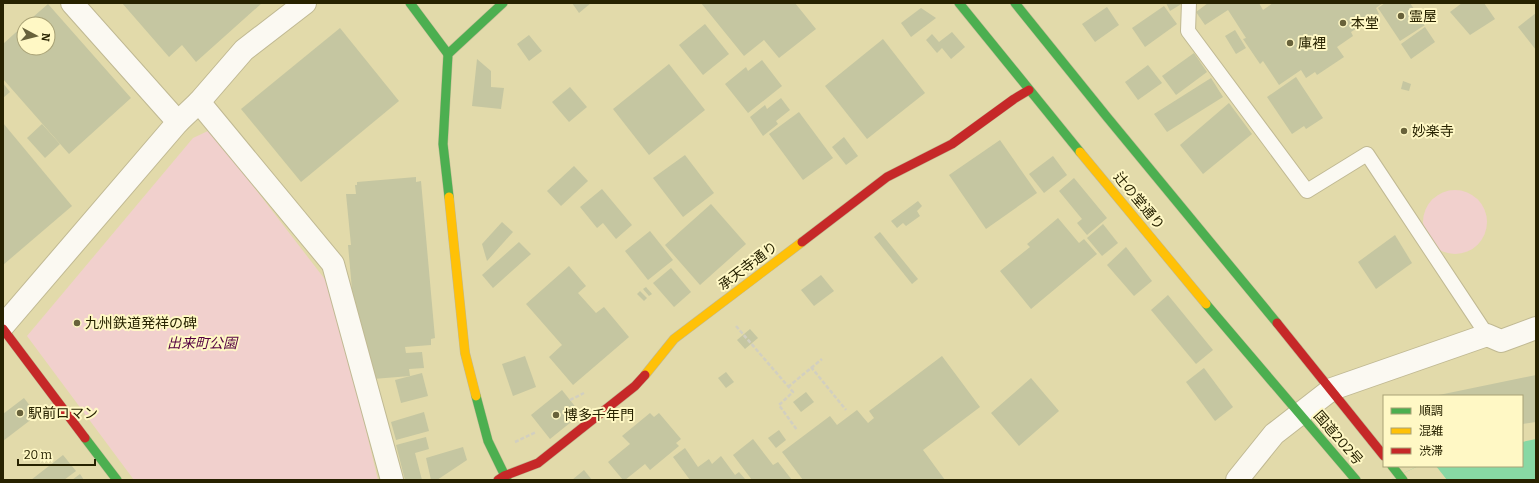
<svg xmlns="http://www.w3.org/2000/svg" width="1539" height="483" viewBox="0 0 1539 483" font-family="Bitter,'Noto Sans JP',serif">
<style>
.green{fill:#f1d0cd}
.water{fill:#88d8a4}
.pier{fill:#e2daaa}
.building{fill:#c5c6a1}
.lines{fill:none;stroke-linecap:round;stroke-linejoin:round}
.lane-casing{stroke:#c0b993;stroke-width:16}
.street-casing{stroke:#c0b993;stroke-width:24}
.fast-casing{stroke:#c0b993;stroke-width:10}
.slow-casing{stroke:#c0b993;stroke-width:10}
.jam-casing{stroke:#c0b993;stroke-width:10}
.path{stroke:#d2cfc0;stroke-width:2.5;stroke-dasharray:4 2;stroke-linecap:butt}
.lane{stroke:#fbf9f2;stroke-width:14}
.street{stroke:#fbf9f2;stroke-width:22}
.fast{stroke:#4caf50;stroke-width:9}
.slow{stroke:#ffc107;stroke-width:9}
.jam{stroke:#c62828;stroke-width:9}
.poi-dot{fill:#68623b;stroke:#fff8c5;stroke-width:1.5}
.labels{text-anchor:middle;dominant-baseline:central;stroke-width:4;stroke-linejoin:round;paint-order:stroke}
.poi-label{font-size:14px;fill:#272200;stroke:#fff8c5;text-anchor:start}
.street-label{font-size:14px;fill:#272200;stroke:#fff8c5}
.park-label{font-size:14px;font-style:italic;fill:#540041;stroke:#fff8c5}
</style>
<rect width="100%" height="100%" fill="#e2daaa"/>
<!-- green -->
<g class="green">
<polygon points="210,130 327,282 345,342 378,480 134,480 27,336 193,138"/>
<circle cx="1455" cy="222" r="32"/>
</g>
<!-- water -->
<polygon class="water" points="1536,439 1536,480 1390,480 1418,466 1522,466 1522,442"/>
<!-- pier -->
<polygon class="pier" points="1418,466 1436,466 1447,480 1390,480"/>
<!-- building -->
<g class="building">
<polygon points="122,3 262,3 196,62 182,45 169,57"/>
<polygon points="572,3 591,3 579,13"/>
<polygon points="701,3 795,3 816,29 779,58 764,40 744,56"/>
<polygon points="1166,3 1183,3 1170,11"/>
<polygon points="1208,3 1259,3 1263,10 1273,3 1383,3 1376,8 1379,14 1351,32 1353,36 1337,47 1344,57 1317,75 1315,72 1306,78 1301,70 1279,85 1263,61 1260,64 1243,39 1246,38 1228,10 1205,25 1196,12"/>
<polygon points="1385,3 1410,3 1425,25 1400,41 1378,8"/>
<polygon points="1462,3 1484,3 1495,19 1470,35 1450,12"/>
<polygon points="48,4 131,98 69,154 3,79 3,44 24,25 24,48 48,48 48,24 25,24"/>
<polygon points="1164,6 1177,24 1145,47 1132,28"/>
<polygon points="1107,7 1119,25 1095,42 1082,24"/>
<polygon points="921,8 936,18 911,37 901,23"/>
<polygon points="1536,13 1536,50 1518,27"/>
<polygon points="705,24 729,54 703,75 679,45"/>
<polygon points="1425,27 1435,42 1411,59 1401,44"/>
<polygon points="340,28 399,101 301,182 241,109"/>
<polygon points="1235,30 1246,48 1236,54 1225,36"/>
<polygon points="952,32 965,47 951,59 942,48 937,53 926,40 932,34 939,42"/>
<polygon points="529,35 542,51 529,61 517,44"/>
<polygon points="883,39 925,93 867,139 825,86"/>
<polygon points="1194,53 1207,72 1176,95 1162,76"/>
<polygon points="477,59 491,71 491,87 504,88 501,109 472,106"/>
<polygon points="762,60 782,86 748,113 725,84 746,67 748,71"/>
<polygon points="669,64 705,110 649,155 613,109"/>
<polygon points="1148,65 1162,83 1138,100 1125,82"/>
<polygon points="1296,77 1323,118 1306,129 1304,126 1292,134 1267,97"/>
<polygon points="1211,78 1223,97 1167,132 1154,114"/>
<polygon points="1403,81 1411,84 1409,91 1401,89"/>
<polygon points="3,83 10,92 3,98"/>
<polygon points="570,87 587,107 569,122 552,102"/>
<polygon points="781,98 790,110 776,121 778,124 763,136 750,117 765,105 767,109"/>
<polygon points="1229,103 1252,134 1203,174 1180,145"/>
<polygon points="799,112 833,158 803,180 769,134"/>
<polygon points="3,123 72,206 3,265"/>
<polygon points="42,124 60,144 45,158 27,138"/>
<polygon points="844,137 858,156 846,165 832,147"/>
<polygon points="1000,140 1037,193 986,229 949,175"/>
<polygon points="685,155 714,193 683,217 653,178"/>
<polygon points="1053,156 1067,175 1044,193 1029,174"/>
<polygon points="574,166 588,181 561,206 547,191"/>
<polygon points="416,177 416,182 421,181 435,338 431,339 431,345 405,347 406,353 422,352 424,368 409,369 410,376 373,379 355,323 348,245 351,245 346,194 356,194 355,185 357,185 357,182"/>
<polygon points="1074,178 1107,218 1087,235 1077,223 1082,219 1059,191"/>
<polygon points="602,189 632,225 616,239 603,223 597,228 580,207"/>
<polygon points="918,201 922,206 917,211 920,216 906,226 903,223 897,228 891,221"/>
<polygon points="711,204 746,244 700,285 665,245"/>
<polygon points="1058,218 1079,243 1084,239 1097,254 1031,309 1000,271 1030,247 1027,244"/>
<polygon points="502,222 513,232 487,261 482,244"/>
<polygon points="1103,224 1118,243 1102,256 1087,238"/>
<polygon points="650,231 673,260 648,280 625,251"/>
<polygon points="880,232 918,279 912,284 874,237"/>
<polygon points="1395,235 1412,263 1376,289 1358,262"/>
<polygon points="519,242 531,254 493,288 482,275"/>
<polygon points="1126,247 1152,281 1134,296 1107,265"/>
<polygon points="569,266 586,286 578,293 596,313 604,307 629,337 573,385 549,357 562,345 526,304"/>
<polygon points="671,268 691,292 674,307 653,283"/>
<polygon points="821,275 834,291 814,306 801,290"/>
<polygon points="646,287 652,294 649,296 643,289"/>
<polygon points="640,291 647,298 644,301 637,294"/>
<polygon points="1168,295 1213,350 1196,364 1151,310"/>
<polygon points="750,329 758,338 745,349 737,340"/>
<polygon points="525,356 536,387 513,396 502,364"/>
<polygon points="942,356 980,407 923,450 945,480 803,480 782,452 830,416 837,425 857,410 868,423 874,418 869,411"/>
<polygon points="1204,368 1233,407 1215,421 1186,382"/>
<polygon points="726,372 734,382 726,388 718,378"/>
<polygon points="422,373 428,396 401,403 395,380"/>
<polygon points="1536,375 1536,422 1522,424 1522,396 1434,396"/>
<polygon points="1031,378 1059,411 1019,446 991,413"/>
<polygon points="562,390 581,414 550,439 531,415"/>
<polygon points="806,392 814,402 801,412 793,402"/>
<polygon points="24,398 37,415 3,441 3,414"/>
<polygon points="424,412 429,431 396,440 391,422"/>
<polygon points="650,413 654,417 659,413 681,439 676,443 679,446 650,470 645,464 625,480 623,480 608,462 630,444 622,436"/>
<polygon points="779,430 786,440 776,448 768,438"/>
<polygon points="426,437 429,449 415,453 422,480 405,480 396,445"/>
<polygon points="753,439 773,465 778,462 792,480 752,480 733,455"/>
<polygon points="463,447 467,460 437,480 431,480 426,458"/>
<polygon points="685,448 698,467 709,459 712,464 721,456 735,475 739,472 745,479 690,480 673,457"/>
<polygon points="63,455 76,471 64,480 31,480"/>
<polygon points="584,470 592,480 572,480"/>
<polygon points="80,474 84,480 72,480"/>
</g>
<g class="lines">
<!-- lane casing -->
<g class="lane-casing">
<polyline id="lane" points="1189,3 1188,31 1307,191 1367,154 1487,335"/>
</g>
<!-- street casing -->
<g class="street-casing">
<g id="street">
<polyline points="72,3 178,122"/>
<polyline points="199,102 333,264 392,480"/>
<polyline points="3,326 178,122 199,102 244,50 305,3"/>
<polyline points="1237,480 1274,434 1332,389 1487,335 1501,341 1536,328"/>
</g>
</g>
<!-- fast casing -->
<g class="fast-casing">
<g id="fast">
<polyline points="410,3 448,54"/>
<polyline points="959,3 1080,152"/>
<polyline points="1015,3 1107,117 1277,323"/>
<polyline points="449,197 443,144 448,54 503,3"/>
<polyline points="1206,304 1356,480"/>
<polyline points="476,396 488,441 507,480"/>
<polyline points="85,438 117,480"/>
<polyline points="1392,466 1403,480"/>
</g>
</g>
<!-- slow casing -->
<g class="slow-casing">
<g id="slow">
<polyline points="1080,152 1206,304"/>
<polyline points="449,197 465,353 476,396"/>
<polyline points="645,375 674,339 802,242"/>
</g>
</g>
<!-- jam casing -->
<g class="jam-casing">
<g id="jam">
<polyline points="802,242 887,177 952,144 1014,99 1029,90"/>
<polyline points="1277,323 1384,456"/>
<polyline points="3,329 85,438"/>
<polyline points="498,480 504,476 538,463 635,386 645,375"/>
</g>
</g>
<!-- path -->
<g class="path">
<polyline points="736,326 793,392 779,405 797,430"/>
<polyline points="811,367 846,410"/>
<polyline points="788,387 822,359"/>
<polyline points="570,400 584,393"/>
<polyline points="515,442 536,432"/>
</g>
<!-- lane -->
<use href="#lane" class="lane"/>
<!-- street -->
<use href="#street" class="street"/>
<!-- fast -->
<use href="#fast" class="fast"/>
<!-- slow -->
<use href="#slow" class="slow"/>
<!-- jam -->
<use href="#jam" class="jam"/>
</g>
<!-- markers -->
<g class="poi-dot">
<circle cx="1401" cy="16" r="4"/>
<circle cx="1343" cy="23" r="4"/>
<circle cx="1290" cy="43" r="4"/>
<circle cx="1404" cy="131" r="4"/>
<circle cx="77" cy="323" r="4"/>
<circle cx="20" cy="413" r="4"/>
<circle cx="556" cy="415" r="4"/>
</g>
<g class="labels">
<!-- poi labels -->
<g class="poi-label">
<text x="1409" y="16">霊屋</text>
<text x="1351" y="23">本堂</text>
<text x="1298" y="43">庫裡</text>
<text x="1412" y="131">妙楽寺</text>
<text x="85" y="323">九州鉄道発祥の碑</text>
<text x="28" y="413">駅前ロマン</text>
<text x="564" y="415">博多千年門</text>
</g>
<!-- street labels -->
<g class="street-label">
<text transform="translate(1139 201) rotate(50)">辻の堂通り</text>
<text transform="translate(748 266) rotate(-37)">承天寺通り</text>
<text transform="translate(1338 438) rotate(49)">国道202号</text>
</g>
<!-- park labels -->
<g class="park-label">
<text x="202" y="343">出来町公園</text>
</g>
</g>
<!-- border -->
<rect width="1539" height="483" fill="none" stroke="#272200" stroke-width="8"/>
<!-- legend -->
<rect x="1383" y="395" width="140" height="72" fill="#fff8c5" stroke="#a9a276"/>
<rect x="1391" y="408" width="20" height="6" fill="#4caf50" stroke="#a9a276"/>
<text x="1419" y="415" font-size="12" fill="#272200">順調</text>
<rect x="1391" y="428" width="20" height="6" fill="#ffc107" stroke="#a9a276"/>
<text x="1419" y="435" font-size="12" fill="#272200">混雑</text>
<rect x="1391" y="448" width="20" height="6" fill="#c62828" stroke="#a9a276"/>
<text x="1419" y="455" font-size="12" fill="#272200">渋滞</text>
<!-- north arrow -->
<g transform="translate(36 36) rotate(97)"><circle r="19" fill="#fff8c5" stroke="#a9a276"/>
<path d="M0-3L7 15L0 10L-7 15Z" fill="#68623b"/>
<text y="-6" font-size="11" font-weight="bold" text-anchor="middle" fill="#272200">N</text>
</g>
<!-- scale -->
<path d="M18 459v6h77v-6" fill="none" stroke="#272200" stroke-width="2"/>
<text x="24" y="459" font-size="12" fill="#272200" stroke="#fff8c5" stroke-width="3" paint-order="stroke">20 m</text>
</svg>
